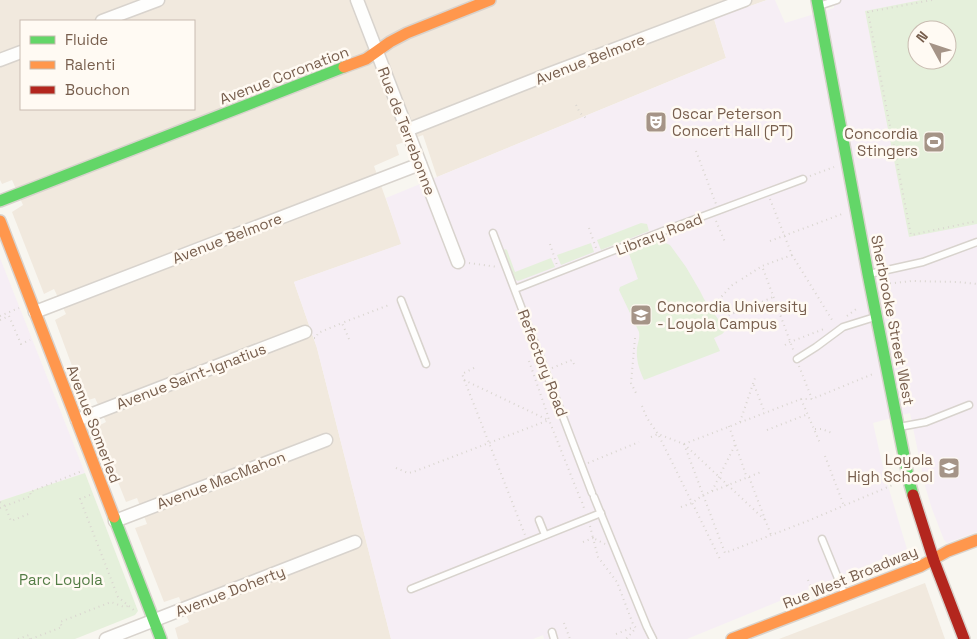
<svg xmlns="http://www.w3.org/2000/svg" width="977" height="639" viewBox="0 0 977 639" font-family="'Space Grotesk',sans-serif">
<style>
.residential{fill:#f1e9de;fill-rule:evenodd}
.education{fill:#f6eef5;fill-rule:evenodd}
.green{fill:#e5f0db;fill-rule:evenodd}
.lines{fill:none;stroke-linecap:round;stroke-linejoin:round}
.lane-casing{stroke:#d8d3cd;stroke-width:9}
.street-casing{stroke:#d8d3cd;stroke-width:15}
.fast-casing{stroke:#d9d3cd;stroke-width:14}
.slow-casing{stroke:#d9d3cd;stroke-width:14}
.jam-casing{stroke:#d9d3cd;stroke-width:14}
.path{stroke:#dad6d0;stroke-width:2;stroke-dasharray:1 4;stroke-linecap:butt}
.lane{stroke:#fefefd;stroke-width:6}
.street{stroke:#fefefd;stroke-width:12}
.fast{stroke:#63d668;stroke-width:11}
.slow{stroke:#ff974d;stroke-width:11}
.jam{stroke:#b3261e;stroke-width:11}
.labels{text-anchor:middle;dominant-baseline:central;stroke-width:5;stroke-linejoin:round;paint-order:stroke}
.street-label{font-size:15px;fill:#785f4e;stroke:#fffaf3}
.poi-label{font-size:15px;fill:#785f4e;stroke:#fffaf3;text-anchor:start}
.park-label{font-size:15px;fill:#547d46;stroke:#fffaf3}
</style>
<rect width="100%" height="100%" fill="#f8f6f0"/>
<!-- residential -->
<g class="residential">
<path d="M 0,0 L 767,0 L 714,19 L 726,58 L 437,177 L 423,135 L 396,145 L 399,155 L 374,166 L 402,244 L 294,282 L 317,348 L 391,639 L 178,639 L 175,628 L 189,622 L 179,597 L 164,602 L 135,528 L 147,524 L 137,498 L 126,502 L 96,427 L 106,422 L 95,398 L 85,401 L 55,320 L 66,314 L 54,289 L 44,294 L 12,212 L 23,205 L 12,180 L 2,184 L 0,180 ZM 21,21 L 194,21 L 194,109 L 21,109 Z"/>
<polygon points="925,583 945,639 779,639"/>
</g>
<!-- education -->
<g class="education">
<path d="M 767,0 L 775,0 L 785,23 L 834,8 L 834,0 L 977,0 L 977,532 L 947,543 L 944,540 L 932,509 L 925,486 L 910,413 L 873,423 L 885,476 L 907,549 L 687,639 L 544,639 L 543,635 L 533,639 L 391,639 L 317,348 L 294,282 L 401,244 L 386,198 L 726,58 L 714,19 ZM 917,30 L 947,30 L 947,60 L 917,60 Z"/>
<polygon points="0,258 85,473 0,501"/>
</g>
<!-- green -->
<g class="green">
<path d="M 921,0 L 977,0 L 977,224 L 909,237 L 865,11 ZM 917,30 L 947,30 L 947,60 L 917,60 Z"/>
<polygon points="641,223 647,224 649,231 601,250 597,240"/>
<path d="M 657,239 L 670,245 L 686,267 L 700,291 L 704,299 L 725,329 L 725,331 L 722,334 L 714,338 L 720,351 L 644,380 C 639,369 636,360 637,348 C 638,342 640,339 639,332 L 619,290 L 620,287 L 638,279 L 628,251 Z"/>
<polygon points="591,243 594,252 561,265 557,255"/>
<polygon points="505,249 507,250 515,272 551,258 555,267 521,280 518,281 514,279 503,251"/>
<polygon points="85,473 138,611 135,615 75,639 0,639 0,501"/>
</g>
<g class="lines">
<!-- lane casing -->
<g class="lane-casing">
<g id="lane">
<polyline points="819,6 837,0"/>
<polyline points="493,233 592,493"/>
<polyline points="869,274 923,262 977,242"/>
<polyline points="515,289 666,230 803,179"/>
<polyline points="401,300 426,364"/>
<polyline points="797,359 816,347 843,327 875,317"/>
<polyline points="899,427 926,422 969,405"/>
<polyline points="594,497 647,627 653,639"/>
<polyline points="539,520 545,535"/>
<polyline points="822,539 844,593"/>
<polyline points="411,589 601,513"/>
<polyline points="552,632 554,639"/>
</g>
</g>
<!-- street casing -->
<g class="street-casing">
<g id="street">
<polyline points="357,0 458,262"/>
<polyline points="102,21 158,0"/>
<polyline points="0,60 21,52"/>
<polyline points="407,130 549,74 745,0"/>
<polyline points="35,312 420,164"/>
<polyline points="77,420 305,332"/>
<polyline points="115,521 326,440"/>
<polyline points="106,639 355,542"/>
</g>
</g>
<!-- fast casing -->
<g class="fast-casing">
<g id="fast">
<polyline points="817,0 868,274 909,481 913,495"/>
<polyline points="0,201 344,67"/>
<polyline points="114,517 161,639"/>
</g>
</g>
<!-- slow casing -->
<g class="slow-casing">
<g id="slow">
<polyline points="344,67 366,59 390,42 407,33 490,0"/>
<polyline points="0,221 114,517"/>
<polyline points="732,639 921,566 948,551 977,540"/>
</g>
</g>
<!-- jam casing -->
<g class="jam-casing">
<polyline id="jam" points="913,495 934,561 964,639"/>
</g>
<!-- path -->
<g class="path">
<polyline points="932,0 868,12 911,235 977,221"/>
<polyline points="576,105 580,113 587,119"/>
<polyline points="696,151 716,204"/>
<polyline points="810,176 834,167"/>
<polyline points="770,199 792,255 834,323"/>
<polyline points="716,221 725,242"/>
<polyline points="589,228 596,248"/>
<polyline points="770,241 842,214"/>
<polyline points="550,244 557,265"/>
<polyline points="792,255 762,266 794,352"/>
<polyline points="469,263 498,267"/>
<polyline points="742,279 762,266"/>
<polyline points="885,284 912,281 958,282 977,284"/>
<polyline points="715,304 731,286 737,282"/>
<polyline points="753,306 773,297"/>
<polyline points="0,316 19,308"/>
<polyline points="9,316 21,344 30,340"/>
<polyline points="847,316 859,307"/>
<polyline points="724,317 746,308"/>
<polyline points="0,320 9,316"/>
<polyline points="314,338 316,338 318,333 342,323"/>
<polyline points="635,338 631,383 637,395"/>
<polyline points="349,339 342,323 389,305"/>
<polyline points="785,345 790,342 824,329"/>
<polyline points="529,361 547,413 549,420 580,498"/>
<polyline points="799,366 812,399"/>
<polyline points="474,368 462,374 525,535"/>
<polyline points="552,368 572,360 575,366"/>
<polyline points="464,380 548,420"/>
<polyline points="754,385 765,413"/>
<polyline points="801,399 820,443"/>
<polyline points="642,406 647,418 658,434 684,444 765,520"/>
<polyline points="740,422 755,378"/>
<polyline points="729,426 747,478"/>
<polyline points="815,429 822,429 832,433"/>
<polyline points="767,430 808,414"/>
<polyline points="651,437 658,434 720,559"/>
<polyline points="684,444 725,553 810,520 895,484"/>
<polyline points="684,444 801,399 812,399 873,374"/>
<polyline points="825,456 844,506"/>
<polyline points="588,463 639,442"/>
<polyline points="396,468 408,473 413,472 549,420"/>
<polyline points="749,477 771,535"/>
<polyline points="712,491 735,445"/>
<polyline points="90,495 80,499 118,597 135,611"/>
<polyline points="0,502 5,506 11,521 31,513"/>
<polyline points="582,502 585,511"/>
<polyline points="681,507 692,503 703,495 761,472"/>
<polyline points="0,508 31,496 30,492 82,471"/>
<polyline points="590,526 593,538 605,544"/>
<polyline points="583,542 593,538 598,557 617,582 633,624 636,628 626,639"/>
<polyline points="808,580 813,592"/>
<polyline points="564,623 570,639"/>
<polyline points="616,634 634,627"/>
<polyline points="18,639 29,635 30,639"/>
<polyline points="31,639 62,627 60,622 111,602 124,607 128,606"/>
</g>
<!-- lane -->
<use href="#lane" class="lane"/>
<!-- street -->
<use href="#street" class="street"/>
<!-- fast -->
<use href="#fast" class="fast"/>
<!-- slow -->
<use href="#slow" class="slow"/>
<!-- jam -->
<use href="#jam" class="jam"/>
</g>
<!-- icons -->
<defs>
<g id="theatre-square" transform="scale(1.125)"><rect x="-9" y="-9" width="18" height="18" rx="4" fill="#a59487" stroke="#fffaf3"/><path d="M-5-5.5Q0-4 5-5.5V0Q5 5 0 6Q-5 5-5 0ZM-3.3-2.5H-1v1.5H-3.3ZM1-2.5H3.3v1.5H1ZM-2.8 1Q0 5.5 2.8 1Z" fill="#fff"/></g>
<g id="stadium-square" transform="scale(1.125)"><rect x="-9" y="-9" width="18" height="18" rx="4" fill="#a59487" stroke="#fffaf3"/><path d="M0-5a6.5 5 0 1 0 0 10a6.5 5 0 1 0 0-10ZM-3.5-1.8h7v3.6h-7Z" fill="#fff"/></g>
<g id="university-square" transform="scale(1.125)"><rect x="-9" y="-9" width="18" height="18" rx="4" fill="#a59487" stroke="#fffaf3"/><path d="M0-5L7-2L0 1L-7-2ZM-4 1L0 2.5L4 1V4Q0 6-4 4Z" fill="#fff"/></g>
<g id="school-square" transform="scale(1.125)"><rect x="-9" y="-9" width="18" height="18" rx="4" fill="#a59487" stroke="#fffaf3"/><path d="M0-5L7-2L0 1L-7-2ZM-4 1L0 2.5L4 1V4Q0 6-4 4Z" fill="#fff"/></g>
</defs>
<g fill-rule="evenodd">
<use href="#theatre-square" x="656" y="122"/>
<use href="#stadium-square" x="934" y="142"/>
<use href="#university-square" x="641" y="315"/>
<use href="#school-square" x="949" y="468"/>
</g>
<g class="labels">
<!-- street labels -->
<g class="street-label">
<text transform="translate(590 59) rotate(-21)">Avenue Belmore</text>
<text transform="translate(284 75) rotate(-21)">Avenue Coronation</text>
<text transform="translate(407 131) rotate(69)">Rue de Terrebonne</text>
<text transform="translate(659 234) rotate(-21)">Library Road</text>
<text transform="translate(227 238) rotate(-21)">Avenue Belmore</text>
<text transform="translate(893 320) rotate(79)">Sherbrooke Street West</text>
<text transform="translate(543 363) rotate(69)">Refectory Road</text>
<text transform="translate(191 376) rotate(-21)">Avenue Saint-Ignatius</text>
<text transform="translate(94 424) rotate(69)">Avenue Somerled</text>
<text transform="translate(221 480) rotate(-21)">Avenue MacMahon</text>
<text transform="translate(850 577) rotate(-22)">Rue West Broadway</text>
<text transform="translate(230 591) rotate(-21)">Avenue Doherty</text>
</g>
<!-- poi labels -->
<g class="poi-label">
<text x="672" y="113">Oscar Peterson<tspan x="672" dy="17">Concert Hall (PT)</tspan></text>
<text x="918" y="133" text-anchor="end">Concordia<tspan x="918" dy="17">Stingers</tspan></text>
<text x="657" y="306">Concordia University<tspan x="657" dy="17">- Loyola Campus</tspan></text>
<text x="933" y="459" text-anchor="end">Loyola<tspan x="933" dy="17">High School</tspan></text>
</g>
<!-- park labels -->
<g class="park-label">
<text x="61" y="579">Parc Loyola</text>
</g>
</g>
<!-- legend -->
<rect x="20" y="20" width="175" height="90" fill="#fffaf3" stroke="#c9bcb1"/>
<rect x="30" y="36" width="25" height="8" fill="#63d668" stroke="#c9bcb1"/>
<text x="65" y="45" font-size="15" fill="#785f4e">Fluide</text>
<rect x="30" y="61" width="25" height="8" fill="#ff974d" stroke="#c9bcb1"/>
<text x="65" y="70" font-size="15" fill="#785f4e">Ralenti</text>
<rect x="30" y="86" width="25" height="8" fill="#b3261e" stroke="#c9bcb1"/>
<text x="65" y="95" font-size="15" fill="#785f4e">Bouchon</text>
<!-- north arrow -->
<g transform="translate(932 45) rotate(310)"><circle r="24" fill="#fffaf3" stroke="#c9bcb1"/>
<path d="M0-4L9 19L0 12L-9 19Z" fill="#a59487"/>
<text y="-8" font-size="14" font-weight="bold" text-anchor="middle" fill="#785f4e">N</text>
</g>
</svg>
